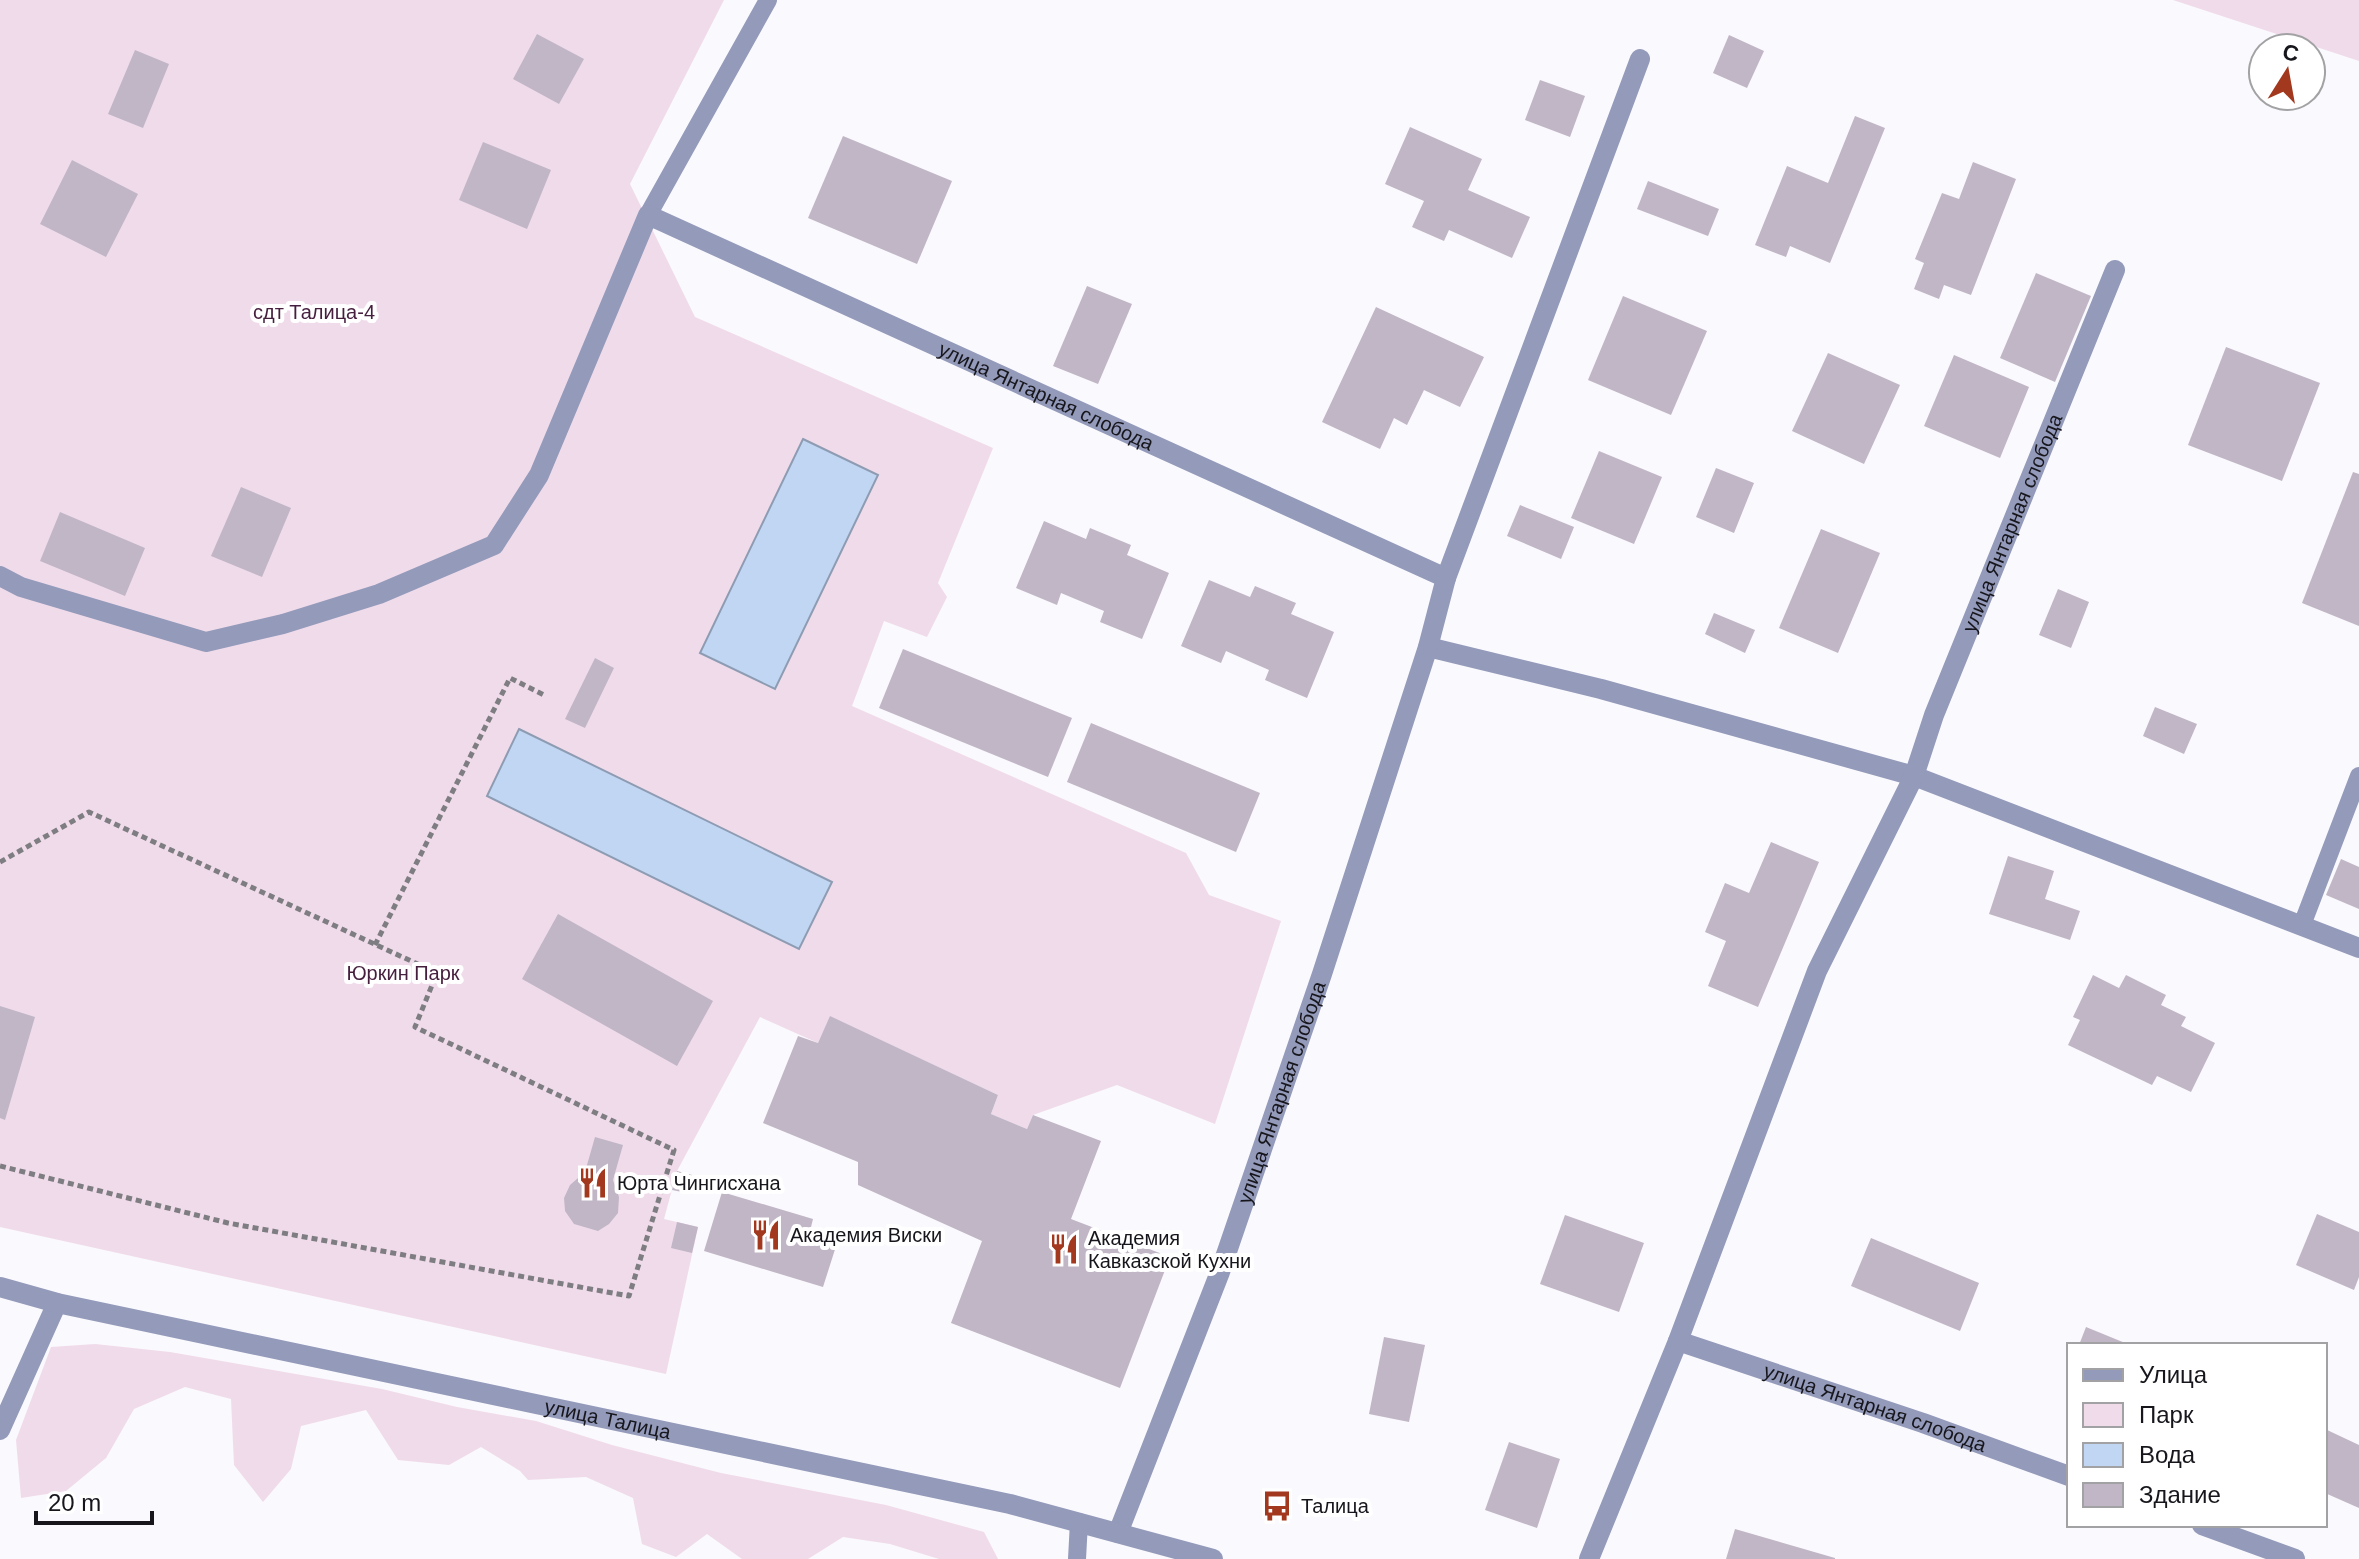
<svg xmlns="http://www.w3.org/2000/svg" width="2359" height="1559" viewBox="0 0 2359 1559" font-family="Arial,sans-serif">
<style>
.green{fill:#f0dbeb}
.water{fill:#c0d6f2;stroke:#8d9cb2;stroke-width:2}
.building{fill:#c1b6c6}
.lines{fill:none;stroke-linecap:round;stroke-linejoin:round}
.path{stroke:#7e7d82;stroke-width:5;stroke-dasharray:6 4;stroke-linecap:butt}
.service{stroke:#939aba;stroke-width:18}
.minor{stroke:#939aba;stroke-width:20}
.tertiary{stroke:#939aba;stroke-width:20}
.labels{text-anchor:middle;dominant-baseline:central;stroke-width:8;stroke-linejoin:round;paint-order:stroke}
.park-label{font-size:20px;fill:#461f3e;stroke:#fff}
.street-label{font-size:20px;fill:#17161c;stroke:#fff}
.poi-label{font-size:20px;fill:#17161c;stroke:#fff;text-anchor:start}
</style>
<rect width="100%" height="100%" fill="#faf9fd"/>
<!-- green -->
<g class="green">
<polygon points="0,0 724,0 630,184 695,317 993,448 938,583 947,597 927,637 884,621 852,706 1186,853 1209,895 1281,921 1215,1124 1117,1085 1033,1115 1027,1129 991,1114 998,1095 831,1017 818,1043 760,1017 677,1171 664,1219 698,1227 666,1374 0,1227"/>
<polygon points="2173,0 2359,0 2359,61"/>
<polygon points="95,1344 170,1352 382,1389 457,1407 536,1421 612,1445 721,1473 886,1505 984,1532 998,1559 939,1559 890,1544 843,1537 808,1559 742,1559 707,1534 676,1557 642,1544 633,1498 586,1477 528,1480 520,1471 481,1447 449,1465 398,1460 366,1410 301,1426 291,1469 263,1502 234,1465 231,1399 185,1387 134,1409 106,1458 66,1491 21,1498 16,1440 51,1347"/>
</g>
<!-- water -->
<g class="water">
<polygon points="803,439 878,475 775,689 700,653"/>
<polygon points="519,729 832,882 799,949 487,796"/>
</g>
<!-- building -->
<g class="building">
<polygon points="537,34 584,59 559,104 513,79"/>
<polygon points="1729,35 1764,51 1747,88 1713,73"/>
<polygon points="135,50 169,64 143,128 108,114"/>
<polygon points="1540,80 1585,96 1570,137 1525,120"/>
<polygon points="1855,116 1885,128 1830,263 1790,246 1786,257 1755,245 1787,166 1828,183"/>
<polygon points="1410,127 1482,159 1468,190 1530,217 1512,258 1449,230 1444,241 1412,227 1424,201 1385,184"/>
<polygon points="843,136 952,181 917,264 808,218"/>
<polygon points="483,142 551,170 527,229 459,200"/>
<polygon points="72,160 138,194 106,257 40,224"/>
<polygon points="1973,162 2016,179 1971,295 1944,285 1939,299 1914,289 1924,263 1915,259 1942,193 1959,199"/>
<polygon points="1648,181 1719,209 1708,236 1637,209"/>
<polygon points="2036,273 2091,296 2055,382 2000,358"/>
<polygon points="1087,286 1132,304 1098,384 1053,366"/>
<polygon points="1623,296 1707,331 1671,415 1588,380"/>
<polygon points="1376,307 1484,357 1460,407 1424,390 1407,425 1394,418 1380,449 1322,422"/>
<polygon points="2226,347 2320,383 2282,481 2188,445"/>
<polygon points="1828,353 1900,385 1864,464 1792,431"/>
<polygon points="1954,355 2029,387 2000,458 1924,426"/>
<polygon points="1599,451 1662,477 1634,544 1571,518"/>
<polygon points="1716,468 1754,483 1734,533 1696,517"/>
<polygon points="2353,472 2359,474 2359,626 2302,603"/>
<polygon points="241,487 291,508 262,577 211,556"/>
<polygon points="1520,505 1574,527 1561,559 1507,536"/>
<polygon points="60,512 145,548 125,596 40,561"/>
<polygon points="1044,521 1086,539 1090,528 1131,545 1127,555 1169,573 1142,639 1100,622 1104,611 1061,593 1057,605 1016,588"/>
<polygon points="1821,529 1880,553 1838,653 1779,628"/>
<polygon points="1209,580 1250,597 1255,586 1296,603 1291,614 1334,632 1307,698 1265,680 1269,670 1226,651 1221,663 1181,646"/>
<polygon points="2058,589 2089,602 2071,648 2039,635"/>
<polygon points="1714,613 1755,630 1745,653 1705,634"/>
<polygon points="903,649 1072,718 1048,777 879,708"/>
<polygon points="595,658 614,668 585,728 565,719"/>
<polygon points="2155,707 2197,724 2184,754 2143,736"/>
<polygon points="1091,723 1260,793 1236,852 1067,782"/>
<polygon points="1771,842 1819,862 1758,1007 1708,986 1726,941 1705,932 1725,883 1749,893"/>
<polygon points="2008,856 2054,871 2045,899 2080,911 2070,940 1989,914"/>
<polygon points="2341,859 2359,867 2359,909 2326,895"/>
<polygon points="558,914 713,1001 677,1066 522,979"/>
<polygon points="2093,975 2119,988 2126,975 2166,995 2161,1005 2186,1017 2181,1026 2215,1043 2191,1092 2157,1076 2152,1085 2068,1045 2080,1020 2073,1017"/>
<polygon points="0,1006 35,1017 5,1120 0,1118"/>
<polygon points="830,1016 998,1095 991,1114 1027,1129 1033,1115 1101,1141 1071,1219 1170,1257 1120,1388 951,1323 982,1241 858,1185 858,1162 763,1123 798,1036 818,1043"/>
<polygon points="595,1137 623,1145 613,1180 619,1197 618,1213 609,1224 598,1231 574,1224 565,1211 564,1198 570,1185 585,1172"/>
<polygon points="677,1171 692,1175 687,1193 672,1190"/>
<polygon points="722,1192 813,1219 810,1231 838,1240 823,1287 704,1251"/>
<polygon points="2317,1214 2359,1232 2359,1277 2354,1290 2296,1265"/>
<polygon points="1565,1215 1644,1243 1619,1312 1540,1284"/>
<polygon points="677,1222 698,1227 692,1253 671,1248"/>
<polygon points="1871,1238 1979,1283 1960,1331 1851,1286"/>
<polygon points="2086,1327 2130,1345 2079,1345"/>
<polygon points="1384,1337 1425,1345 1409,1422 1369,1414"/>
<polygon points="2325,1429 2359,1445 2359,1508 2325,1493"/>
<polygon points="1509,1442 1560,1459 1537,1528 1485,1510"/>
<polygon points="1735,1529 1835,1558 1835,1559 1726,1559"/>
</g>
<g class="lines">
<!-- path -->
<g class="path">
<polyline points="0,862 89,812 437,973 415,1027 674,1150 629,1296 228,1223 0,1166"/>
<polyline points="375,945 510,678 544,695"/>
</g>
<!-- service -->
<g class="service">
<polyline points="648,215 768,0"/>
<polyline points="2302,925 2359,776"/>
<polyline points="1077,1559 1079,1522"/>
</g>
<!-- minor -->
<g class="minor">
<path id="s1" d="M 0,576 L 21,587 L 206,642 L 283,624 L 379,594 L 494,545 L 539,475 L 648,215 L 1446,578"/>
<polyline points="1428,647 1601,689 1914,776 2359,948"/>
<path id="s2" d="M 1678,1341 L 1923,1423 L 2069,1476"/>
<polyline points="0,1430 57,1303"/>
<polyline points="2202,1525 2295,1559"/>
<path id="s3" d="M 1118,1533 L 1220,1272 L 1322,974 L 1428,647 L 1446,578 L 1640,59"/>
<path id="s4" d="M 1589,1559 L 1678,1341 L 1817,971 L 1914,776 L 1934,715 L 2115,270"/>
</g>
<!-- tertiary -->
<path class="tertiary" id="s5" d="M 0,1287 L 57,1303 L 1010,1504 L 1213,1559"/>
</g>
<!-- icons -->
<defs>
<g id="restaurant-bare" transform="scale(2.4)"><path d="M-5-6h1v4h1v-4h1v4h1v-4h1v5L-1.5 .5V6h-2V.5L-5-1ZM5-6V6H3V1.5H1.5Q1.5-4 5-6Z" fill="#a2391f" stroke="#fff" stroke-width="2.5" paint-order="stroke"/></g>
<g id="bus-bare" transform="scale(2.4)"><path d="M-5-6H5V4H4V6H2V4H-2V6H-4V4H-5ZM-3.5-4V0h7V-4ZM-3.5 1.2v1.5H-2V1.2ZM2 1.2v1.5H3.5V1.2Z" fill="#a2391f" stroke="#fff" stroke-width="2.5" paint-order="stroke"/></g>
</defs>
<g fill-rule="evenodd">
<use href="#restaurant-bare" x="593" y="1183"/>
<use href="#restaurant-bare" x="766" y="1235"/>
<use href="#restaurant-bare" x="1064" y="1249"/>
<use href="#bus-bare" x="1277" y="1506"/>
</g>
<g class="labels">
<!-- park labels -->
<g class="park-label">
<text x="314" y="312">сдт Талица-4</text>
<text x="403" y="973">Юркин Парк</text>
</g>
<!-- street labels -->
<g class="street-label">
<text stroke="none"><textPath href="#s1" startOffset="1324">улица Янтарная слобода</textPath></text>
<text stroke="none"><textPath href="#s4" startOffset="1120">улица Янтарная слобода</textPath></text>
<text stroke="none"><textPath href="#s3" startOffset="470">улица Янтарная слобода</textPath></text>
<text stroke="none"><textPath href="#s2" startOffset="208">улица Янтарная слобода</textPath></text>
<text stroke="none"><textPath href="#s5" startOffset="622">улица Талица</textPath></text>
</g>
<!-- poi labels -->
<g class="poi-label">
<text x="617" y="1183">Юрта Чингисхана</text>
<text x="790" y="1235">Академия Виски</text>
<text x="1088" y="1238">Академия<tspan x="1088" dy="23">Кавказской Кухни</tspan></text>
<text x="1301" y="1506">Талица</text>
</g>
</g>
<!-- legend -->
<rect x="2067" y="1343" width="260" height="184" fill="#ffffff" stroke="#a2a2a4" stroke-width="2"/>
<rect x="2083" y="1369" width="40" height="12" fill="#939aba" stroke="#a2a2a4" stroke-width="2"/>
<text x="2139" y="1383" font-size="24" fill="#17161c">Улица</text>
<rect x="2083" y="1403" width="40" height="24" fill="#f0dbeb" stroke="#a2a2a4" stroke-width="2"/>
<text x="2139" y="1423" font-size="24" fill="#17161c">Парк</text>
<rect x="2083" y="1443" width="40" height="24" fill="#c0d6f2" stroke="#a2a2a4" stroke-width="2"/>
<text x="2139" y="1463" font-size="24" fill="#17161c">Вода</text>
<rect x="2083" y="1483" width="40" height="24" fill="#c1b6c6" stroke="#a2a2a4" stroke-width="2"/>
<text x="2139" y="1503" font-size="24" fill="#17161c">Здание</text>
<!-- north arrow -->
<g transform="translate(2287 72) rotate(11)"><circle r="38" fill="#ffffff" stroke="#a2a2a4" stroke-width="2"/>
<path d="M0-6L14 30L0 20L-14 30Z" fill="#a2391f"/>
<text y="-12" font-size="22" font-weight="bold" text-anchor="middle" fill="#17161c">С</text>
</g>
<!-- scale -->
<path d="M36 1511v12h116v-12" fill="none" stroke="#17161c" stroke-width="4"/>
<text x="48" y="1511" font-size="24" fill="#17161c" stroke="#ffffff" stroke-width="6" paint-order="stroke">20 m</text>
</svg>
